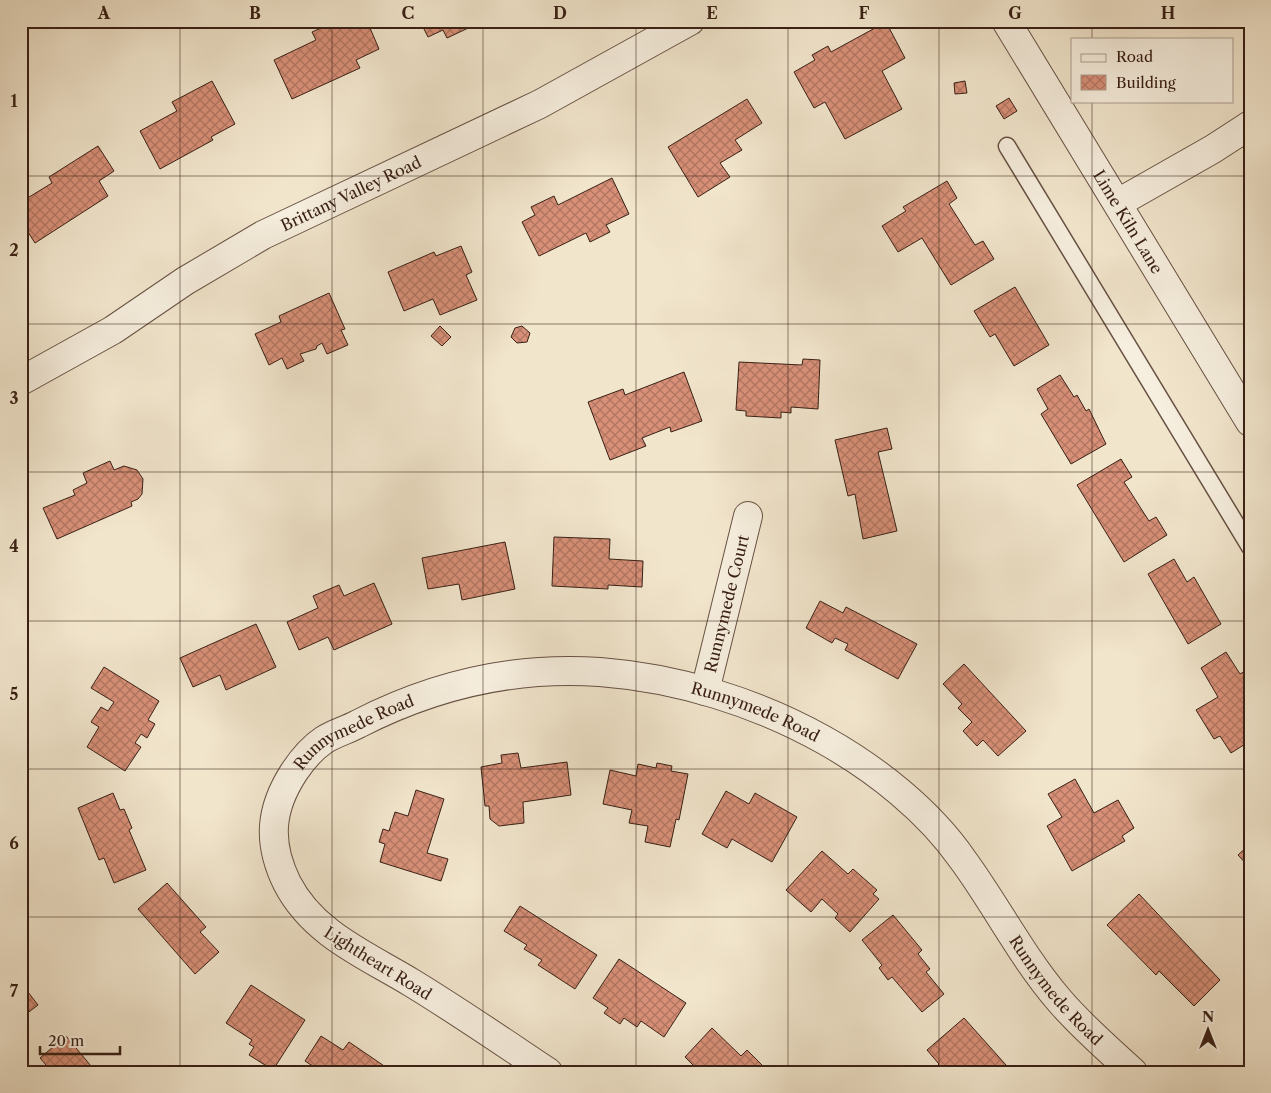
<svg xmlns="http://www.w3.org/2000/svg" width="1271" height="1093" viewBox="0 0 1271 1093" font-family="'Libre Caslon Text',serif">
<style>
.building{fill:url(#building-cross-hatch);stroke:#392015}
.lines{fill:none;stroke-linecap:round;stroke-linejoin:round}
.service-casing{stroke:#675143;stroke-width:19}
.minor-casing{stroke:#675143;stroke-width:30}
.service{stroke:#f6eede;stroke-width:16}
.minor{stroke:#f6eede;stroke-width:28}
.grid{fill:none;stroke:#392015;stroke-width:1;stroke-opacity:0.55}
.labels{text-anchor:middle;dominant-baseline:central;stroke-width:4;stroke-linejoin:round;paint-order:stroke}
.street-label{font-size:16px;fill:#392015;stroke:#f6eede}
.neatline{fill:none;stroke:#392015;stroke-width:2}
.grid-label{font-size:16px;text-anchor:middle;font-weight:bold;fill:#392015}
</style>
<defs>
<pattern id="building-cross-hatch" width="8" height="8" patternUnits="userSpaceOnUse" patternTransform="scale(1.25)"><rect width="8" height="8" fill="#d89078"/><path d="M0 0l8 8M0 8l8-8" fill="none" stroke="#b07561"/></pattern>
</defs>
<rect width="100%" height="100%" fill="#f1e5cc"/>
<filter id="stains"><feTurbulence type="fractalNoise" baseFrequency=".004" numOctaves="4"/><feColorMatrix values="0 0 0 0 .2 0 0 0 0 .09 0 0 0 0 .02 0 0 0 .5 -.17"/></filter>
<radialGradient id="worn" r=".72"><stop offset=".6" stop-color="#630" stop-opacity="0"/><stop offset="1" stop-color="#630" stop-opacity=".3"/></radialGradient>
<!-- building -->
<g class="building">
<polygon points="337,21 344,21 347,27 359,21 367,21 379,49 356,60 360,68 292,99 274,60 316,40 312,32"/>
<polygon points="420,21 478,21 479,23 447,38 443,30 428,37"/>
<polygon points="886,22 905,58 882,71 902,109 845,139 825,102 814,108 794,72 815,60 812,55 828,46 831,52"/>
<polygon points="212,81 235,124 211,137 213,140 160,169 140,131 177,111 172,102"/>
<polygon points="965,81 967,93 955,94 954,83"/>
<polygon points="1009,98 1017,111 1004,119 996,106"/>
<polygon points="747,99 762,123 735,140 742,150 720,163 730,177 698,197 668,147"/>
<polygon points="98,146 114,171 99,181 108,196 35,243 21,221 21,202 52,183 49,177"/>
<polygon points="612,178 629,214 606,225 610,232 590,242 586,233 539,256 522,222 535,215 531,207 554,196 558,205"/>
<polygon points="947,181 957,198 949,204 975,245 983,241 994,259 951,285 922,238 898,252 882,226 906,211 903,207"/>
<polygon points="461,246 472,272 466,275 477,300 440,315 433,299 404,311 388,272 434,252 436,256"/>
<polygon points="1015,287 1049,345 1014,366 995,334 990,337 974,311"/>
<polygon points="329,293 345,329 341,330 348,345 327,354 322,343 317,346 316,349 300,354 304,361 287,369 282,358 269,365 255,334 281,322 279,316"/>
<polygon points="440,326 451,337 442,346 431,336"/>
<polygon points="522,326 530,333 527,342 517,343 511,337 515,328"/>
<polygon points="803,359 820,360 818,409 791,407 791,413 781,412 781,418 746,416 746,411 736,410 739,362 802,365"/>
<polygon points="684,372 702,421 671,432 670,427 642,438 646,446 610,460 588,402 623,389 625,395"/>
<polygon points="1060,375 1074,397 1077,395 1086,411 1089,409 1106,444 1071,464 1041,414 1048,409 1037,389"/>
<polygon points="887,428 892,449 878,452 897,531 863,539 855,494 848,496 835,440"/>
<polygon points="1121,459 1132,477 1124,482 1149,521 1156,517 1167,535 1124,562 1077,485"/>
<polygon points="110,461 114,470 124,466 137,470 143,479 142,494 138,499 131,502 132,506 57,539 43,508 75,495 73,490 87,483 83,473"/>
<polygon points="554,537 610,539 609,559 643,561 642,587 608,585 608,589 552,586"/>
<polygon points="505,542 515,589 462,600 459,584 428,589 422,558"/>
<polygon points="1174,559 1187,582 1194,577 1221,624 1188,644 1148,574"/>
<polygon points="374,583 392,624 334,650 328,637 299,650 287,622 318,608 313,596 339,585 344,596"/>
<polygon points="820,601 843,613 846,607 917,644 898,679 845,650 848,644 835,638 832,643 806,628"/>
<polygon points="256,624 276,667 226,690 220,675 193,687 180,658"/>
<polygon points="1226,652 1240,674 1249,669 1250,671 1250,741 1231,753 1220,736 1214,739 1196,710 1218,697 1201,668"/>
<polygon points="964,664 1026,731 998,756 983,740 977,746 963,731 972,722 958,708 962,704 943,684"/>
<polygon points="104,667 159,701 148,720 155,724 147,738 141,734 135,743 141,747 125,771 87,747 99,727 91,722 101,707 108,711 114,702 91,688"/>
<polygon points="518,753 521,768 567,762 571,795 523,802 524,823 499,826 490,819 489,806 485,806 481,767 502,763 501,755"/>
<polygon points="657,763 672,766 671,771 688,774 679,820 676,819 670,847 645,842 648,826 629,823 632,810 603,804 610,770 636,776 638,764 656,768"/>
<polygon points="1075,779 1094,813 1118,800 1134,828 1122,836 1125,841 1072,871 1047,826 1062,817 1048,794"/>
<polygon points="416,790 444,799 427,853 448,859 441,881 380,862 385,844 379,842 383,829 389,831 395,812 408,816"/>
<polygon points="726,791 749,804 755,793 797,817 772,862 732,839 727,848 702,834"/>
<polygon points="113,793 120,810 124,809 132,828 129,830 146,870 114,883 104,858 99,860 78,808"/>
<polygon points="1250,844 1250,868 1238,855"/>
<polygon points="822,851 848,874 853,869 877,890 873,894 879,899 850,932 835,918 838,914 822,899 811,912 786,890"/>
<polygon points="167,883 206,927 200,932 219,952 195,974 138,909"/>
<polygon points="1139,894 1220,980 1194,1006 1159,971 1156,975 1107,925"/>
<polygon points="520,906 597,955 575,989 538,965 542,960 524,949 527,945 504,931"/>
<polygon points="893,915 922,950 918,954 930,969 926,972 944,994 922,1012 892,977 888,980 879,968 882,965 862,940"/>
<polygon points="619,959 686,1003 664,1037 641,1021 637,1027 624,1018 620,1024 604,1013 608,1008 593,998"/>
<polygon points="21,983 38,1005 21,1018"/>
<polygon points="251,985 305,1020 273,1070 249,1055 254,1047 249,1044 252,1040 226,1023"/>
<polygon points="964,1018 1006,1065 1000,1072 938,1072 935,1068 939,1064 927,1050"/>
<polygon points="712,1028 741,1056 747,1050 769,1072 694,1072 697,1069 685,1057"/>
<polygon points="66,1036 96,1072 52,1072 40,1058"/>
<polygon points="321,1036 343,1050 349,1042 393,1072 322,1072 305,1061"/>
</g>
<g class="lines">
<!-- service casing -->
<g class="service-casing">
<polyline id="service" points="1007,146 1250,547"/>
</g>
<!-- minor casing -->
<g class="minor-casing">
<g id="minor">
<path id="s1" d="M 1006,21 L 1250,422"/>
<polyline points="1118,203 1213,149 1250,125"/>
<path id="s2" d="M 21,381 L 113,330 L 185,281 L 263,235 L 540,104 L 690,21"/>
<path id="s3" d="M 705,691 L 748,516"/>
<path id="s4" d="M 548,1072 C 503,1042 458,1011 412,983 C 366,955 313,934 287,883 C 267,842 270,809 294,772 C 302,760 312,748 324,740 C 335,733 347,730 358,724 C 434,685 514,666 600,672 C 678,678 756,702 824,740 C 876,769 929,811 963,860 C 996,905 1022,957 1059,1000 C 1081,1026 1108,1049 1133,1072"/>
</g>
</g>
<!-- service -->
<use href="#service" class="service"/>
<!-- minor -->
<use href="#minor" class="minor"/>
</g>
<!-- grid -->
<path class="grid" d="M 180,21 L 180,1072M 332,21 L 332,1072M 483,21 L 483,1072M 636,21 L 636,1072M 788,21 L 788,1072M 939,21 L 939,1072M 1092,21 L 1092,39M 1092,101 L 1092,1072M 21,176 L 1250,176M 21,324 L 1250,324M 21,472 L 1250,472M 21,621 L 1250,621M 21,769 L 1250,769M 21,917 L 1250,917"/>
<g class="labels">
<!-- street labels -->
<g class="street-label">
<text stroke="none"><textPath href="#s2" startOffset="380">Brittany Valley Road</textPath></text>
<text stroke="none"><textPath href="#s1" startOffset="235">Lime Kiln Lane</textPath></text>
<text stroke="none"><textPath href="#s3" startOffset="90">Runnymede Court</textPath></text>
<text stroke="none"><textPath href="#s4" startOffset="936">Runnymede Road</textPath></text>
<text stroke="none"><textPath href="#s4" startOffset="516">Runnymede Road</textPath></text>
<text transform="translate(378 963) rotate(32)">Lightheart Road</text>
<text stroke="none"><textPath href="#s4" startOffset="1356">Runnymede Road</textPath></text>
</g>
</g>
<!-- margin -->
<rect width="1271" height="1093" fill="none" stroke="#f1e5cc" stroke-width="55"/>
<!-- legend -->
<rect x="1071" y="38" width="162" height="65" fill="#f6eede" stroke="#aa9c8e"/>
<rect x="1081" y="54" width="25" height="8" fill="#f6eede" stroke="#aa9c8e"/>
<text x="1116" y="62" font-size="15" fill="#392015">Road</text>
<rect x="1081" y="75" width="25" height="15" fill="url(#building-cross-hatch)" stroke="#aa9c8e"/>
<text x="1116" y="88" font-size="15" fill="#392015">Building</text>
<!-- north arrow -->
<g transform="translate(1208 1030)" stroke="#f6eede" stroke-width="4" paint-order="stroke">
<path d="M0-4L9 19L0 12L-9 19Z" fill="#392015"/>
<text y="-8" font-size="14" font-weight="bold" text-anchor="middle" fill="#392015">N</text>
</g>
<!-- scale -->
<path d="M40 1046v8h80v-8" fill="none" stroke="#392015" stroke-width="2.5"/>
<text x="48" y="1046" font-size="15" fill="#392015" stroke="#f6eede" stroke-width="4" paint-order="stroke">20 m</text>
<rect x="28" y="28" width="1216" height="1038" class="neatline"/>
<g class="grid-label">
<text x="104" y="19">A</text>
<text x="255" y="19">B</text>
<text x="408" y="19">C</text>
<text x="560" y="19">D</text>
<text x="712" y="19">E</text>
<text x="864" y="19">F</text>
<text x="1015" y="19">G</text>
<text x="1168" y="19">H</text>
<text x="14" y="107">1</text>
<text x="14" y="256">2</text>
<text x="14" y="404">3</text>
<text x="14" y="552">4</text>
<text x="14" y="700">5</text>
<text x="14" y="849">6</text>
<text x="14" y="997">7</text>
</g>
<rect width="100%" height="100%" filter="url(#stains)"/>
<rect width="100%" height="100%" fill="url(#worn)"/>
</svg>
